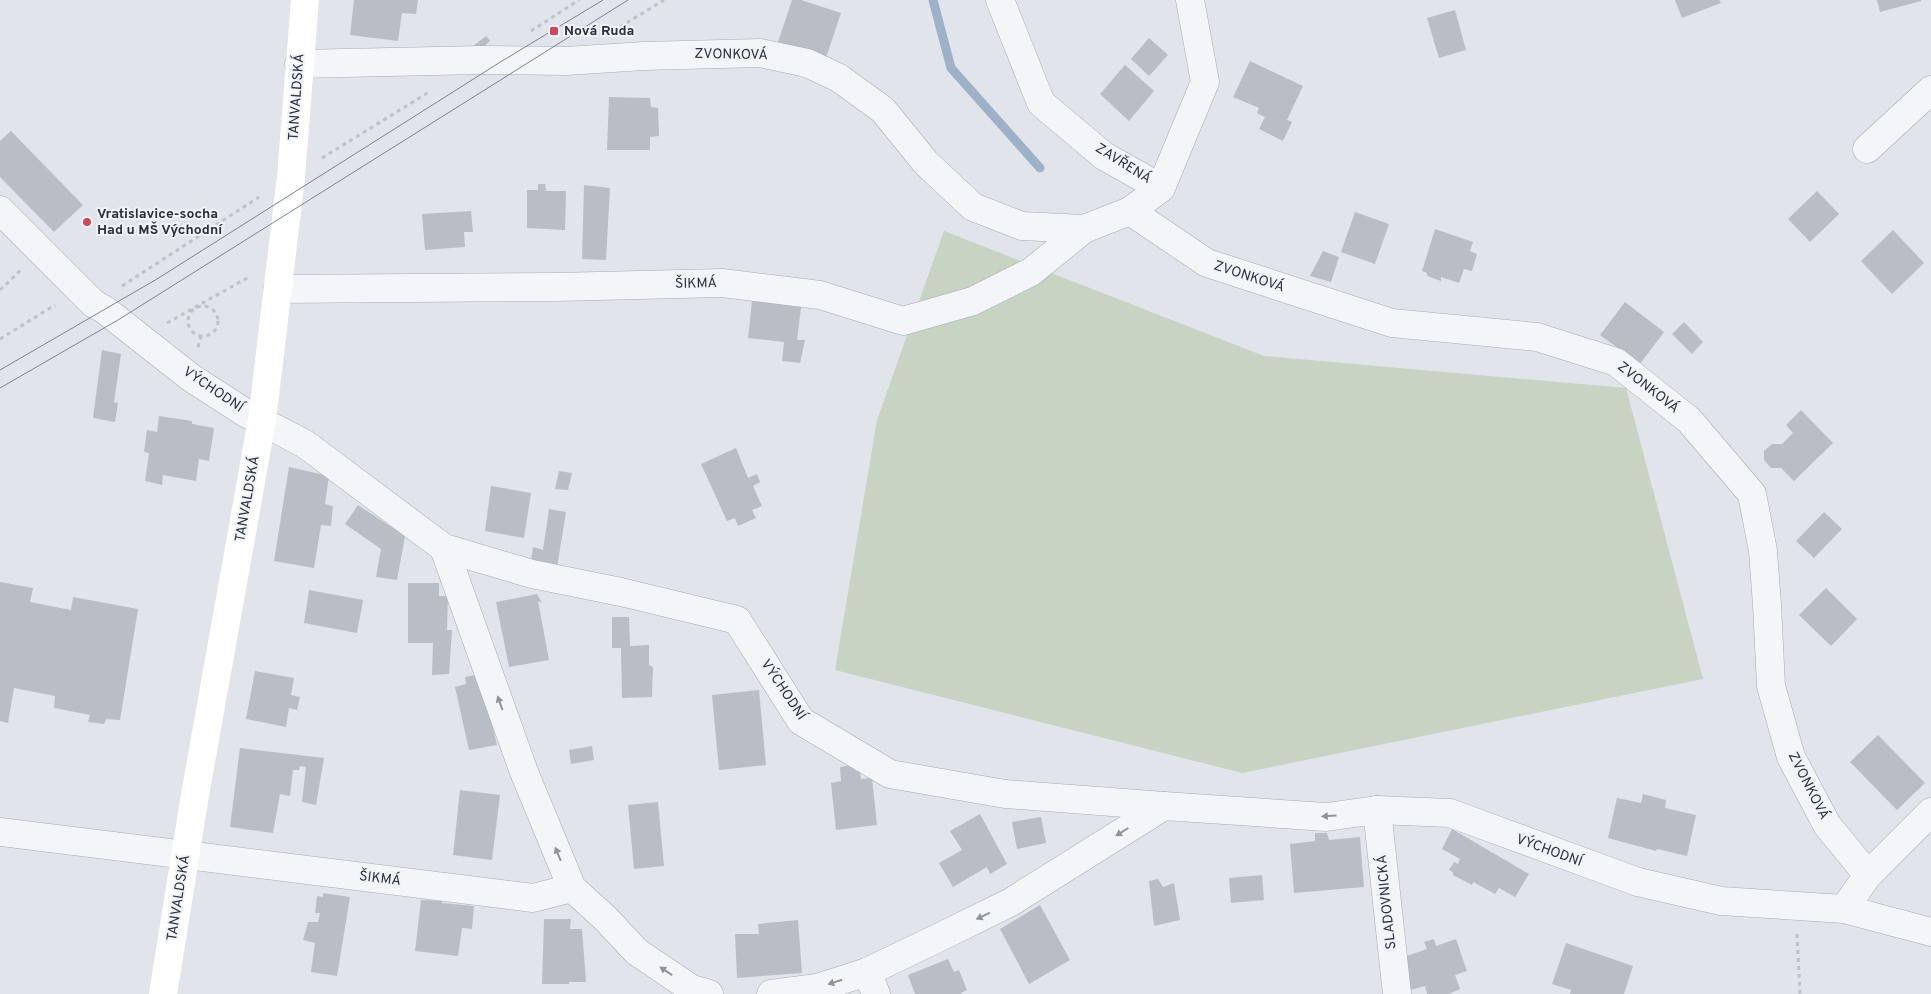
<svg xmlns="http://www.w3.org/2000/svg" width="1931" height="994" viewBox="0 0 1931 994" font-family="Overpass,sans-serif">
<style>
.green{fill:#c7d3c3}
.lines{fill:none;stroke-linecap:round;stroke-linejoin:round}
.stream{stroke:#9db2c9;stroke-width:9}
.building{fill:#b9bec6}
.minor-casing{stroke:#a6abb4;stroke-width:29}
.path{stroke:#bfc2c8;stroke-width:3;stroke-dasharray:4 4;stroke-linecap:butt}
.minor{stroke:#f4f5f8;stroke-width:28}
.secondary{stroke:#fff;stroke-width:28}
.tram{stroke:#7b8493;stroke-width:1}
.oneway{fill:#8f949c}
.poi-dot{fill:#cb4a5d;stroke:#f1f3f7;stroke-width:2}
.labels{text-anchor:middle;dominant-baseline:central;stroke-width:4;stroke-linejoin:round;paint-order:stroke}
.poi-label{font-size:14px;font-weight:bold;fill:#2a3241;stroke:#f1f3f7;text-anchor:start}
.street-label{font-size:14px;fill:#2a3241;stroke:#f1f3f7}
</style>
<rect width="100%" height="100%" fill="#e1e4ea"/>
<!-- green -->
<polygon class="green" points="944,231 1264,356 1626,388 1703,679 1242,773 835,670 877,420"/>
<g class="lines">
<!-- stream -->
<polyline class="stream" points="933,0 951,68 1040,168"/>
</g>
<!-- building -->
<g class="building">
<polygon points="354,0 418,0 416,14 402,13 398,41 350,35"/>
<polygon points="792,0 801,0 841,13 826,58 778,42"/>
<polygon points="1675,0 1719,0 1721,3 1682,18"/>
<polygon points="1877,0 1921,0 1921,1 1880,12"/>
<polygon points="1455,10 1466,50 1439,58 1427,18"/>
<polygon points="486,36 490,41 476,53 472,47"/>
<polygon points="1149,38 1168,55 1149,76 1131,59"/>
<polygon points="1250,61 1303,86 1287,120 1292,122 1283,141 1259,129 1265,117 1257,113 1259,108 1233,97"/>
<polygon points="1125,65 1154,91 1129,121 1100,94"/>
<polygon points="609,97 650,98 651,107 658,108 659,136 650,137 650,150 607,150"/>
<polygon points="11,131 83,205 54,232 0,177 0,141"/>
<polygon points="538,184 545,184 546,191 566,191 565,230 527,228 527,190 538,190"/>
<polygon points="584,185 610,188 606,260 582,259"/>
<polygon points="1817,191 1839,214 1810,242 1788,219"/>
<polygon points="471,211 473,232 464,232 465,247 425,250 422,214"/>
<polygon points="1355,212 1389,224 1375,264 1341,252"/>
<polygon points="1435,229 1473,242 1470,251 1477,254 1472,271 1464,269 1459,283 1441,277 1441,281 1427,276 1427,273 1422,271"/>
<polygon points="1893,230 1924,263 1892,294 1861,261"/>
<polygon points="1323,251 1339,257 1331,282 1310,276"/>
<polygon points="771,296 802,300 797,340 805,340 800,363 782,361 784,342 748,338 752,301 770,303"/>
<polygon points="1625,302 1664,332 1640,364 1600,335"/>
<polygon points="1684,322 1703,342 1692,354 1672,334"/>
<polygon points="102,350 121,354 114,402 118,403 115,422 93,418"/>
<polygon points="1801,410 1833,443 1794,481 1781,468 1771,468 1764,460 1764,451 1772,444 1782,444 1793,433 1786,425"/>
<polygon points="159,416 192,421 192,424 214,428 209,461 199,459 196,481 163,475 162,485 145,481 149,453 144,452 147,430 157,432"/>
<polygon points="736,448 748,478 757,474 760,482 753,486 762,506 752,510 756,518 738,526 735,518 727,521 701,464"/>
<polygon points="289,467 329,476 325,504 333,506 331,526 321,525 314,568 274,561"/>
<polygon points="559,471 572,473 568,490 555,489"/>
<polygon points="491,486 531,493 524,538 485,531"/>
<polygon points="358,505 405,536 397,580 376,577 381,549 345,524"/>
<polygon points="549,509 566,512 556,574 530,568 533,547 543,550"/>
<polygon points="1824,512 1842,529 1814,558 1796,541"/>
<polygon points="0,582 33,588 30,602 71,610 73,597 138,609 120,720 106,719 104,724 88,722 90,715 54,708 55,696 14,688 8,723 0,721"/>
<polygon points="408,583 439,583 439,596 448,596 447,630 452,630 449,674 432,675 433,643 408,643"/>
<polygon points="1826,588 1857,619 1831,646 1799,615"/>
<polygon points="309,590 363,600 357,633 304,623"/>
<polygon points="537,594 542,603 538,601 549,660 509,667 496,602"/>
<polygon points="612,617 629,617 630,646 649,645 649,665 653,667 652,697 622,698 621,648 612,648"/>
<polygon points="255,671 294,678 291,695 300,697 297,710 289,708 286,727 246,719"/>
<polygon points="480,674 497,745 469,750 455,687 466,684 465,677"/>
<polygon points="759,690 766,765 719,770 712,695"/>
<polygon points="1878,735 1925,783 1897,810 1850,762"/>
<polygon points="592,746 594,760 571,764 569,750"/>
<polygon points="240,748 324,758 316,805 302,802 306,767 300,766 299,770 293,770 290,796 280,794 273,833 230,827"/>
<polygon points="859,764 861,779 872,778 877,825 836,830 831,783 841,781 840,767"/>
<polygon points="460,790 500,795 492,860 453,855"/>
<polygon points="1643,794 1666,800 1665,808 1696,815 1687,856 1657,849 1656,851 1608,838 1617,798 1641,803"/>
<polygon points="658,802 664,866 634,869 628,805"/>
<polygon points="980,814 1007,864 990,874 987,867 953,887 939,863 962,850 950,831"/>
<polygon points="1041,817 1046,843 1017,849 1012,822"/>
<polygon points="1452,829 1529,874 1515,897 1499,888 1495,894 1473,882 1472,885 1453,875 1453,872 1449,870 1454,862 1458,864 1460,859 1442,849"/>
<polygon points="1315,833 1327,833 1329,840 1360,837 1364,887 1294,893 1290,844 1315,841"/>
<polygon points="1262,875 1264,900 1231,903 1229,878"/>
<polygon points="1158,879 1163,887 1174,883 1180,920 1154,926 1149,881"/>
<polygon points="323,893 350,897 337,976 311,972 315,943 303,940 308,922 318,922 320,913 315,913 317,896 323,897"/>
<polygon points="421,900 442,901 442,903 474,906 472,929 462,928 458,956 415,951"/>
<polygon points="1040,905 1070,960 1029,984 1000,929"/>
<polygon points="544,919 571,919 570,929 582,929 586,982 569,982 569,984 542,984"/>
<polygon points="798,920 802,973 737,978 735,934 759,934 758,924"/>
<polygon points="1434,939 1436,946 1456,939 1467,971 1455,975 1460,989 1449,994 1427,994 1425,986 1410,990 1398,959 1427,949 1424,942"/>
<polygon points="1566,943 1633,966 1624,994 1570,994 1571,990 1552,984"/>
<polygon points="948,959 954,972 959,970 967,990 961,993 962,994 915,994 908,975"/>
</g>
<g class="lines">
<!-- minor casing -->
<g class="minor-casing">
<g id="minor">
<polyline points="1000,0 1041,103 1104,156 1161,188 1205,82 1190,0"/>
<polyline points="299,64 480,60 566,61 644,56 760,53 807,63 839,78 883,110 926,163 973,207 1022,226 1084,229 1130,211 1161,188"/>
<polyline points="1867,149 1931,90"/>
<polyline points="0,210 94,304 105,310 190,377 244,412 305,444 444,548 532,574 621,592 737,620 801,721 890,774 1005,794 1164,806"/>
<polyline points="1130,211 1207,263 1392,323 1537,337 1616,362 1689,420 1752,494 1763,551 1767,605 1771,686 1791,757 1827,825 1868,875"/>
<polyline points="278,289 556,287 722,283 820,295 903,321 973,301 1031,272 1084,229"/>
<polyline points="444,548 524,772 572,888 605,918 637,952 692,989 709,994"/>
<polyline points="1377,810 1397,994"/>
<polyline points="0,832 533,898 572,888"/>
<polyline points="1844,909 1868,875 1931,812"/>
<polyline points="867,972 876,994"/>
<polyline points="771,994 817,988 867,972 936,939 1011,902 1164,806 1326,817 1377,810 1450,813 1638,882 1721,901 1844,909 1931,932"/>
</g>
</g>
<!-- path -->
<g class="path">
<polyline points="620,27 664,0"/>
<polyline points="531,31 579,0"/>
<polyline points="322,158 429,92"/>
<polyline points="122,286 259,197"/>
<polyline points="0,290 21,270"/>
<circle cx="203" cy="321" r="15"/>
<polyline points="167,323 249,277"/>
<polyline points="0,339 55,305"/>
<polyline points="198,347 201,336"/>
<polyline points="1797,934 1800,994"/>
</g>
<!-- minor -->
<use href="#minor" class="minor"/>
<!-- secondary -->
<polyline class="secondary" points="163,994 195,795 262,420 291,177 305,0"/>
<!-- tram -->
<g class="tram">
<polyline points="0,370 157,279 502,61 603,0"/>
<polyline points="0,388 118,320 628,0"/>
</g>
</g>
<!-- one-way arrows -->
<defs><path id="oneway-solid" d="M-6-.8H1V-3.2L6.5 0L1 3.2V.8H-6Z" transform="scale(1.25)"/></defs>
<g class="oneway">
<use href="#oneway-solid" transform="translate(500 703) rotate(-110)"/>
<use href="#oneway-solid" transform="translate(1329 816) rotate(177)"/>
<use href="#oneway-solid" transform="translate(1122 832) rotate(148)"/>
<use href="#oneway-solid" transform="translate(558 854) rotate(-112)"/>
<use href="#oneway-solid" transform="translate(983 916) rotate(154)"/>
<use href="#oneway-solid" transform="translate(666 971) rotate(-146)"/>
<use href="#oneway-solid" transform="translate(835 982) rotate(162)"/>
</g>
<!-- markers -->
<g class="poi-dot">
<rect x="549" y="26" width="10" height="10" rx="2.5"/>
<circle cx="87" cy="222" r="5"/>
</g>
<g class="labels">
<!-- poi labels -->
<g class="poi-label">
<text x="564" y="31">Nová Ruda</text>
<text x="97" y="214">Vratislavice-socha<tspan x="97" dy="16">Had u MŠ Východní</tspan></text>
</g>
<!-- street labels -->
<g class="street-label">
<text transform="translate(731 55) rotate(1)">ZVONKOVÁ</text>
<text transform="translate(297 97) rotate(-86)">TANVALDSKÁ</text>
<text transform="translate(1123 164) rotate(32)">ZAVŘENÁ</text>
<text transform="translate(1249 277) rotate(18)">ZVONKOVÁ</text>
<text transform="translate(696 284) rotate(-1)">ŠIKMÁ</text>
<text transform="translate(1648 388) rotate(38)">ZVONKOVÁ</text>
<text transform="translate(213 390) rotate(34)">VÝCHODNÍ</text>
<text transform="translate(248 499) rotate(-80)">TANVALDSKÁ</text>
<text transform="translate(783 690) rotate(56)">VÝCHODNÍ</text>
<text transform="translate(1808 786) rotate(63)">ZVONKOVÁ</text>
<text transform="translate(1549 851) rotate(20)">VÝCHODNÍ</text>
<text transform="translate(380 879) rotate(7)">ŠIKMÁ</text>
<text transform="translate(179 898) rotate(-81)">TANVALDSKÁ</text>
<text transform="translate(1387 902) rotate(-96)">SLADOVNICKÁ</text>
</g>
</g>
</svg>
